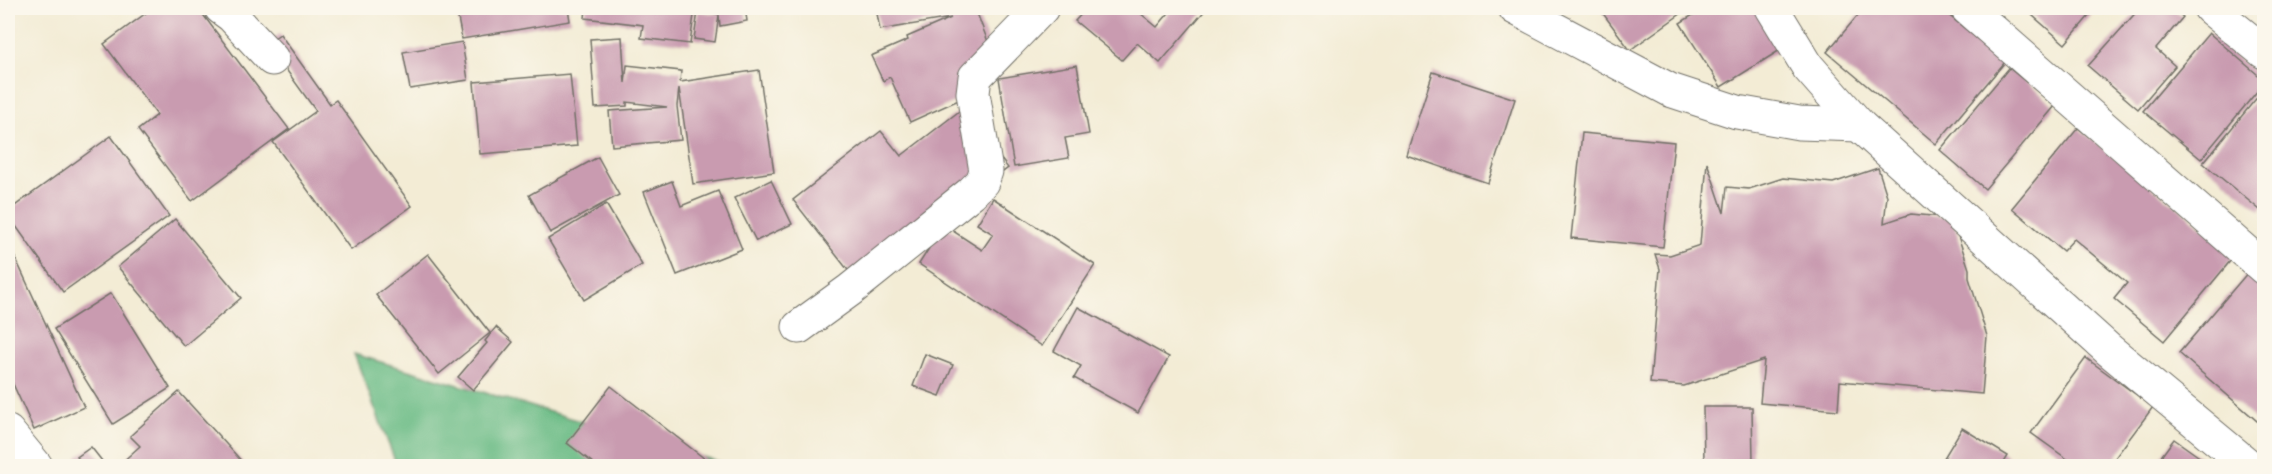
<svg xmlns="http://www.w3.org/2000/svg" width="2272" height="474" viewBox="0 0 2272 474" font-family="'IM FELL Double Pica',serif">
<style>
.forest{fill:#6cbc86;stroke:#4c7458;stroke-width:1.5}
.building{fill:#c99bb0}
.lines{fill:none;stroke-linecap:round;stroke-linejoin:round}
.minor-casing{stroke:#716f66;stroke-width:35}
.minor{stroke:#fff;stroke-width:33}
</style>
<rect width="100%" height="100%" fill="#fbf7ec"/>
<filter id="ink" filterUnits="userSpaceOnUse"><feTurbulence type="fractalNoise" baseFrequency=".0167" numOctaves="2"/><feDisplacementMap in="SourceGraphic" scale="12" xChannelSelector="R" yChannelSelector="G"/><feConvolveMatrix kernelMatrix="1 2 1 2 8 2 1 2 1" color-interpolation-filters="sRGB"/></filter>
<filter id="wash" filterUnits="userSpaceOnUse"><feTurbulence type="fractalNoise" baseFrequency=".008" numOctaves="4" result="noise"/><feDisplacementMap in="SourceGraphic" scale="24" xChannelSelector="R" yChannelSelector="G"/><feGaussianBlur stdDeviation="1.35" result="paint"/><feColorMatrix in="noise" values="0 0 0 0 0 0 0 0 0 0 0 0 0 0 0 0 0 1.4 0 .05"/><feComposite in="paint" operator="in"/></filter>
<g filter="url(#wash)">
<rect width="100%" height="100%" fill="#f3ecd5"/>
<!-- forest -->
<polygon class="forest" points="354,354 733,466 397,466"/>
<g id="blocks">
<!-- building -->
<g class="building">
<polygon points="153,8 198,8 289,129 192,201 138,130 157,115 104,44"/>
<polygon points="456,8 568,8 570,21 462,39"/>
<polygon points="586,8 695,8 690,44 641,38 643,25 585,18"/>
<polygon points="717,8 745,8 747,21 720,26 719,15 715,42 694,39 698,11 718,14"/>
<polygon points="876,8 975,8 992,52 981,90 910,122 890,77 883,81 871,56 908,40 907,37 951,18 880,30"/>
<polygon points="1087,8 1134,8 1157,27 1173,8 1207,8 1160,63 1137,43 1122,60 1075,21"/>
<polygon points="1599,8 1689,8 1630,50"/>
<polygon points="1704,8 1771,8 1793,42 1721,87 1680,23"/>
<polygon points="1864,8 1940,8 2005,62 1936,144 1827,52"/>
<polygon points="2024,8 2096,8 2065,44"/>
<polygon points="2140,8 2172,8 2183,17 2156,49 2175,66 2138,109 2088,66"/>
<polygon points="2209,33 2264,80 2264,83 2201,159 2143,111"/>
<polygon points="280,34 330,104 336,100 412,206 351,250 273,142 316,111 267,43"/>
<polygon points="622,37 625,83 627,65 681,71 680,82 759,70 774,172 693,184 679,88 677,106 681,140 612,146 609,111 667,107 627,102 627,106 595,108 590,39"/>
<polygon points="462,42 468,80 410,89 403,52"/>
<polygon points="1077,65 1089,134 1065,138 1069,158 1014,167 999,78"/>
<polygon points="2009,68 2055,106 1985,189 1940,150"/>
<polygon points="1433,72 1515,99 1488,183 1406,155"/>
<polygon points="570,74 577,146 480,154 474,82"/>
<polygon points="2264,89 2264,204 2260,210 2203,163"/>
<polygon points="962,109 1008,168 947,215 851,274 793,200 881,131 901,156"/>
<polygon points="2078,128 2236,254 2164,341 2114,299 2127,283 2074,239 2063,251 2012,208"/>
<polygon points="1582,133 1674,142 1663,247 1571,238"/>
<polygon points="111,136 169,216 63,292 8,215 8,211"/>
<polygon points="598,157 619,195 550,233 529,195"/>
<polygon points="1707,162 1724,213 1727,187 1749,189 1783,178 1833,183 1878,168 1887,196 1884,223 1911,214 1952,218 1969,269 1969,278 1987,336 1982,394 1840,381 1838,410 1760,403 1764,360 1684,386 1650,383 1660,269 1655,254 1670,255 1700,245"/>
<polygon points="771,180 792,224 756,241 734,198"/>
<polygon points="672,181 681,206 718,191 742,249 677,275 644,192"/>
<polygon points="993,198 1095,265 1042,346 919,264 944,225 982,250 993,234 977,224"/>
<polygon points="606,204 642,265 584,300 548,239"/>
<polygon points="175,219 241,298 184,346 118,267"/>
<polygon points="8,242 84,407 34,430 8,373"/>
<polygon points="428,254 490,333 439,374 376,295"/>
<polygon points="2249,271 2264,284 2264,427 2179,353"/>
<polygon points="111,293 170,388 113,424 54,329"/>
<polygon points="1078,307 1169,357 1138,413 1074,378 1081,366 1054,351"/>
<polygon points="496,327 513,342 473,390 458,377 487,343 485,341"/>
<polygon points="925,354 953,365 940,396 913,386"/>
<polygon points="2086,358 2153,407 2109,466 2077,466 2031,433"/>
<polygon points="611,386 714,466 597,466 567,443"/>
<polygon points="179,392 246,466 119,465 140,446 130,436"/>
<polygon points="1703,407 1752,407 1753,462 1704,462"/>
<polygon points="1962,428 2008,456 2002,466 1939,466"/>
<polygon points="2174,439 2212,466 2154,466"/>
<polygon points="91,447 106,466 84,466 77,457"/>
</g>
</g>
</g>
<g filter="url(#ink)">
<use href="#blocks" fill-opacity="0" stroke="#716f66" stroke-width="1.5"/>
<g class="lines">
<!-- minor casing -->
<g class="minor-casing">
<g id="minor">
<polyline points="221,8 232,16 272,59"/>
<polyline points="1515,8 1670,90 1737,112 1799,123 1859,125"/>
<polyline points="1772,8 1808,67 1859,125 2109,350 2249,466"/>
<polyline points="1967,8 2264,268"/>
<polyline points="2210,8 2264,52"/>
<polyline points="799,327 850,290 971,193 982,182 986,171 973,93 975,77 1042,8"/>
<polyline points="8,432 36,466"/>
</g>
</g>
<!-- minor -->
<use href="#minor" class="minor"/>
</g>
</g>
<!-- margin -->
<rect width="2272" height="474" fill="none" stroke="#fbf7ec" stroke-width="30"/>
</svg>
